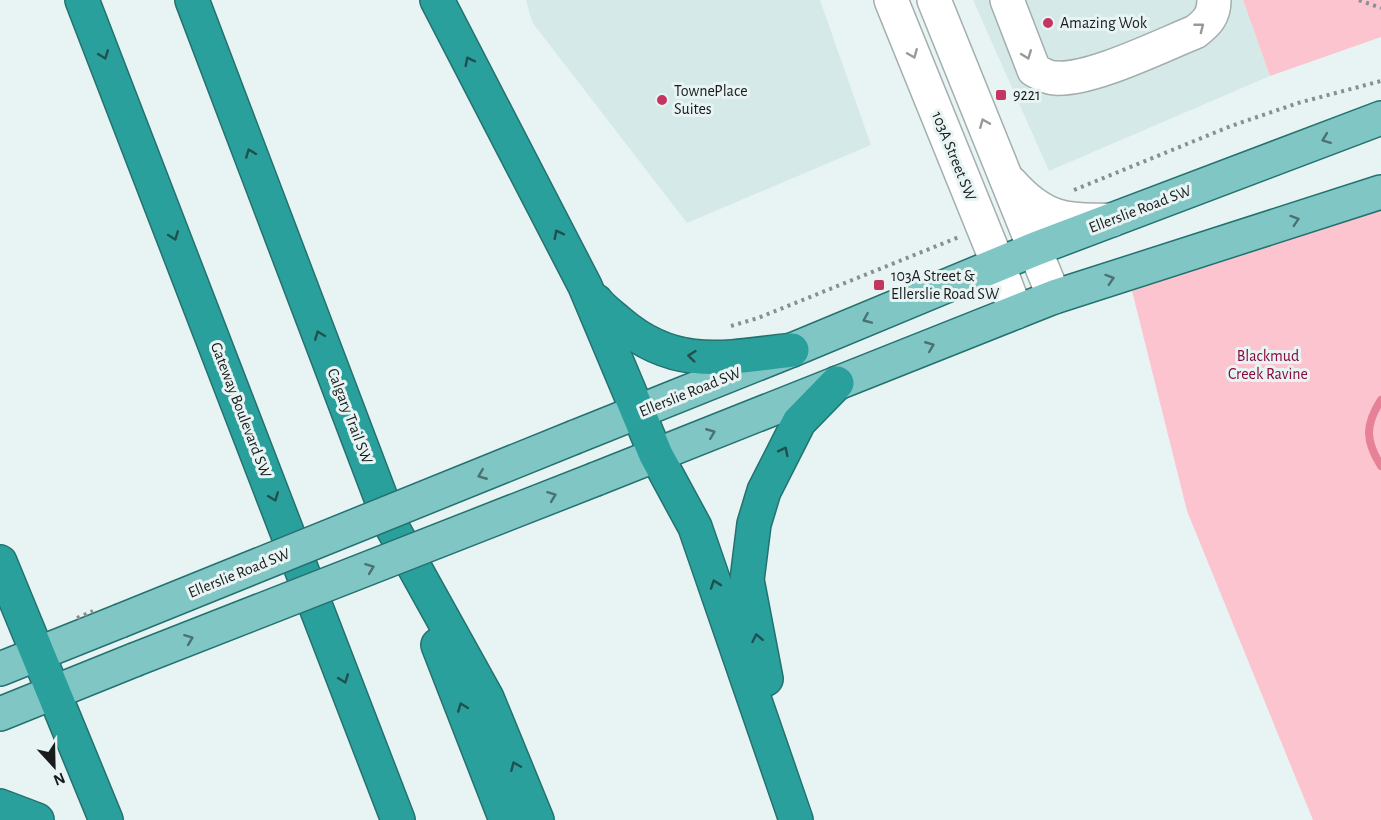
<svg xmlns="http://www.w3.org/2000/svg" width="1381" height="820" viewBox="0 0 1381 820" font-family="'Alegreya Sans',sans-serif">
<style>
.built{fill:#d5eae8}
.green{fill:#fcc4ce}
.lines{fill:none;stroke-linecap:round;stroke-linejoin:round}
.stream{stroke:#e78197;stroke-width:8}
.minor-casing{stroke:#a3aead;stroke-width:36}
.major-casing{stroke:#247270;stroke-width:36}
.highway-casing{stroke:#247270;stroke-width:36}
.path{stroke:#878f8f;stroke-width:4;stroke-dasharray:3 4.5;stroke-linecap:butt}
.minor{stroke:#fff;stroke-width:33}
.major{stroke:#7fc6c4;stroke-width:33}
.highway{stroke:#2aa09d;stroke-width:33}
.major-bridge-casing{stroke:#247270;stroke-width:36;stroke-linecap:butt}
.path-bridge{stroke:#878f8f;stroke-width:4;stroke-dasharray:3 4.5;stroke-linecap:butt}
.major-bridge{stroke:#7fc6c4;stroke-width:33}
.oneway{stroke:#979999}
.oneway2{stroke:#1f5150}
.oneway3{stroke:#4c7170}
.poi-dot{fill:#c43661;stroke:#e8f4f3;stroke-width:2}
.labels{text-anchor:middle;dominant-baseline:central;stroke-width:6;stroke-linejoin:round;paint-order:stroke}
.poi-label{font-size:16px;fill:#181c1c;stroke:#e8f4f3;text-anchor:start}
.street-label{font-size:16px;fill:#181c1c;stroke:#e8f4f3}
.park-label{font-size:16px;fill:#890b3b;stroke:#e8f4f3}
</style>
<rect width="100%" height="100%" fill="#e8f4f3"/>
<!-- built -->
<g class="built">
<polygon points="526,0 820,0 871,145 687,223 532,22"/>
<polygon points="973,0 1243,0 1270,76 1049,171"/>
</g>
<!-- green -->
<g class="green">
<polygon points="1243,0 1381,0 1381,37 1270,76"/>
<polygon points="1381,206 1381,820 1313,820 1187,511 1132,291"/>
</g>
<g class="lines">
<!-- stream -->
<path class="stream" d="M 1381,400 C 1365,425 1365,440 1381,466"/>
<!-- minor casing -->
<g class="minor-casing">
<g id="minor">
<polyline points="891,0 998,264 1016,312"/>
<polyline points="934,0 1054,297"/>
<path d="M 1007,0 L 1034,70 C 1040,73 1047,78 1055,78 C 1090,81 1160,46 1195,32 C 1207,23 1214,16 1214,0"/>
<path d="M 1011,183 C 1043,219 1066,222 1112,220"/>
</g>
</g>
<!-- major casing -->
<g class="major-casing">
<g id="major">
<polyline points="575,437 792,350 1035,249 1381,118"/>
<polyline points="596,479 1054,297 1381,192"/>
<polyline points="0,669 120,621"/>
<polyline points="0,714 134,660"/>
</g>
</g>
<!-- highway casing -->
<g class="highway-casing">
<g id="highway">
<polyline points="82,0 398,820"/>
<polyline points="192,0 392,527 487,698 537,820"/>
<polyline points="437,0 585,286 656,455 695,527 796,820"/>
<path d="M 596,301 C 602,309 612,316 620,323 C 675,370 725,358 792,350"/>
<polyline points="0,562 106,820"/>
<polyline points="438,645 506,820"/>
<polyline points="766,679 747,580 754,524 764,491 799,422 837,383"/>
<polyline points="0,806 37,820"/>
</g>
</g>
<!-- path -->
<g class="path">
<polyline points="1359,0 1381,8"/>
<polyline points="1074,190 1231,126 1298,103 1381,81"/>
<polyline points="731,326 758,318 959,237"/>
</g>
<!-- minor -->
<use href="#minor" class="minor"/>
<!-- major -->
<use href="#major" class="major"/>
<!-- highway -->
<use href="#highway" class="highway"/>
<!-- major-bridge casing -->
<g class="major-bridge-casing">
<g id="major-bridge">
<polyline points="120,621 575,437"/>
<polyline points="134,660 596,479"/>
</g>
</g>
<!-- path-bridge -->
<polyline class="path-bridge" points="77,618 93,611"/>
<!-- major-bridge -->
<use href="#major-bridge" class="major-bridge"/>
</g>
<!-- one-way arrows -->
<defs><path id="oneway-chevron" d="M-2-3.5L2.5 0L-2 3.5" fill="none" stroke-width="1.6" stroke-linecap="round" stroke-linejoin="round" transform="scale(1.5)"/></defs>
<g class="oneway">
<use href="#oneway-chevron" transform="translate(1200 27) rotate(-38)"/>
<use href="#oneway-chevron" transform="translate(913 54) rotate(68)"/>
<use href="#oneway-chevron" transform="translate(1027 55) rotate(69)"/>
<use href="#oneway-chevron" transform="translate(984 123) rotate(-112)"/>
</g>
<g class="oneway2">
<use href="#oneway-chevron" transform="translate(104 55) rotate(69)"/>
<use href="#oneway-chevron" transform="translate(469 61) rotate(-117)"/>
<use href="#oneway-chevron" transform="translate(250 153) rotate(-111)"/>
<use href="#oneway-chevron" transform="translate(558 234) rotate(-117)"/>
<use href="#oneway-chevron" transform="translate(174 236) rotate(69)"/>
<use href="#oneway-chevron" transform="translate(319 335) rotate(-111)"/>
<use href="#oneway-chevron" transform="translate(692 356) rotate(-174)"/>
<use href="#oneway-chevron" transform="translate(784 451) rotate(-63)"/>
<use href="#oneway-chevron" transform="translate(274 497) rotate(69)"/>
<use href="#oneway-chevron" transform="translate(715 584) rotate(-109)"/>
<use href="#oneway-chevron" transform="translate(757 638) rotate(-101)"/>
<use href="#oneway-chevron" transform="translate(344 679) rotate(69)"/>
<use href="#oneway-chevron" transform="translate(462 707) rotate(-111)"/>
<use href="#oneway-chevron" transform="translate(515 766) rotate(-113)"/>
</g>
<g class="oneway3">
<use href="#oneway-chevron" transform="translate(1326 139) rotate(159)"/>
<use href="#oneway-chevron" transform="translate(1295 220) rotate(-18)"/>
<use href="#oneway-chevron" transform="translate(1110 279) rotate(-18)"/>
<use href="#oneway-chevron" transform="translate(867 319) rotate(157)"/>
<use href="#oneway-chevron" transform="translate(930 346) rotate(-22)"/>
<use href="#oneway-chevron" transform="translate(711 433) rotate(-22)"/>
<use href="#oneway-chevron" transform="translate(482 475) rotate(158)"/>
<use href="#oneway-chevron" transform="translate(552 496) rotate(-21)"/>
<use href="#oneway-chevron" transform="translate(370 568) rotate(-21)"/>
<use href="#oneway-chevron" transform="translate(189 639) rotate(-21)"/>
</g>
<!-- markers -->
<g class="poi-dot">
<circle cx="1048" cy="23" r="6"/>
<rect x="995" y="89" width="12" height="12" rx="3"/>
<circle cx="662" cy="100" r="6"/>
<rect x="873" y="279" width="12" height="12" rx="3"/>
</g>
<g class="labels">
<!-- poi labels -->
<g class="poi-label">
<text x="1060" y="23">Amazing Wok</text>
<text x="674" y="91">TownePlace<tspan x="674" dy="18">Suites</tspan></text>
<text x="1013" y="95">9221</text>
<text x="891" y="276">103A Street &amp;<tspan x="891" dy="18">Ellerslie Road SW</tspan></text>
</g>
<!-- street labels -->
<g class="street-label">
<text transform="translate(954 156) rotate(68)">103A Street SW</text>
<text transform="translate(1140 209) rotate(-21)">Ellerslie Road SW</text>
<text transform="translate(690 392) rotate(-22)">Ellerslie Road SW</text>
<text transform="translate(241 410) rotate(69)">Gateway Boulevard SW</text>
<text transform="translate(350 416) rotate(69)">Calgary Trail SW</text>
<text transform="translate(239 573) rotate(-22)">Ellerslie Road SW</text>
</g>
<!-- park labels -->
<g class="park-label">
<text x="1268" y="356">Blackmud<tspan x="1268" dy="18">Creek Ravine</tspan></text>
</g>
</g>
<!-- north arrow -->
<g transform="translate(54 766) rotate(158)" stroke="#e8f4f3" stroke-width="4.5" paint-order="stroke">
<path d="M0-4.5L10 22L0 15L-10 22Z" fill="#181c1c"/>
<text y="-9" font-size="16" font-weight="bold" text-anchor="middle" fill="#181c1c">N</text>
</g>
</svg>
